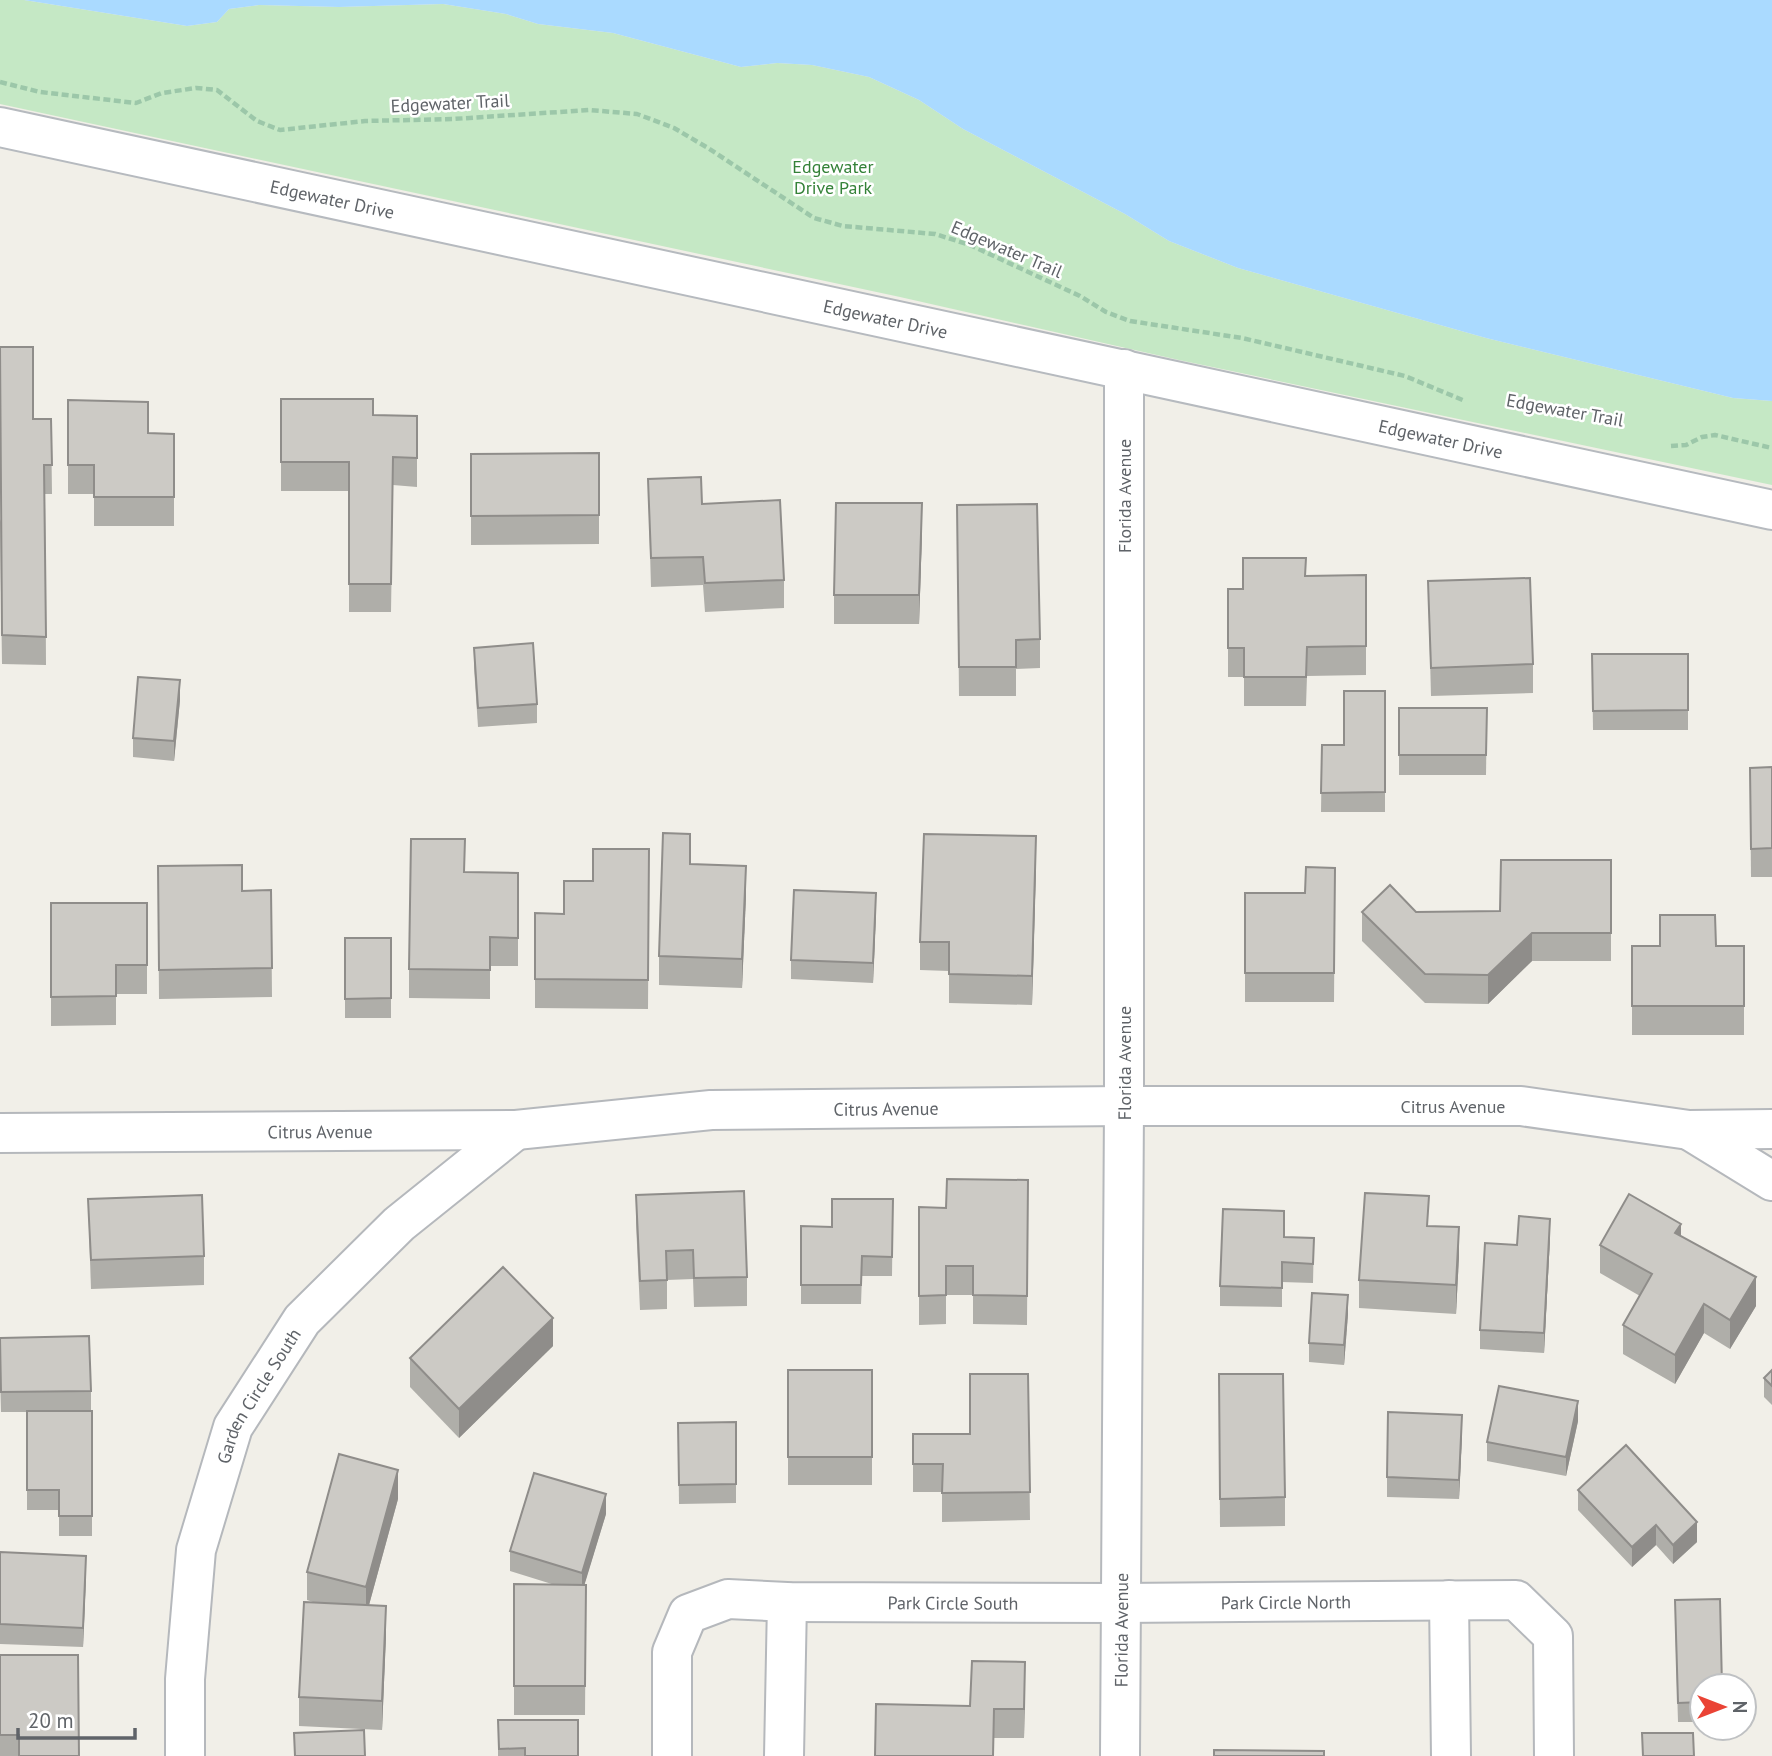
<svg xmlns="http://www.w3.org/2000/svg" width="1772" height="1756" viewBox="0 0 1772 1756" font-family="'PT Sans',sans-serif">
<style>
.green{fill:#c5e8c5}
.water{fill:#aadaff}
.lines{fill:none;stroke-linecap:round;stroke-linejoin:round}
.street-casing{stroke:#b5b8bc;stroke-width:42}
.secondary-casing{stroke:#b6babf;stroke-width:42}
.path{stroke:#9cc7a9;stroke-width:4.5;stroke-dasharray:7 3.5;stroke-linecap:butt}
.street{stroke:#fff;stroke-width:38}
.secondary{stroke:#fff;stroke-width:38}
.wall{fill:#afaea9}
.shaded-wall{fill:#8f8d8a}
.building{fill:#cccac5;stroke:#8f8d8a;stroke-width:2}
.labels{text-anchor:middle;dominant-baseline:central;stroke-width:5;stroke-linejoin:round;paint-order:stroke}
.street-label{font-size:18px;fill:#5f6368;stroke:#fff}
.park-label{font-size:18px;fill:#348238;stroke:#fff}
</style>
<rect width="100%" height="100%" fill="#f1efe8"/>
<!-- green -->
<polygon class="green" points="0,0 24,0 187,26 217,22 229,9 259,5 339,7 443,4 506,14 538,24 613,33 741,67 777,63 812,65 869,77 919,100 963,129 1125,214 1169,241 1238,268 1486,338 1733,398 1772,401 1772,485 1179,360 900,297 0,104"/>
<!-- water -->
<polygon class="water" points="24,0 1772,0 1772,401 1733,398 1486,338 1238,268 1169,241 1125,214 963,129 919,100 869,77 812,65 777,63 741,67 613,33 538,24 506,14 443,4 339,7 259,5 229,9 217,22 187,26"/>
<g class="lines">
<!-- street casing -->
<g class="street-casing">
<g id="street">
<polyline points="1689,1130 1772,1181"/>
<path id="s1" d="M 0,1133 L 516,1130 L 711,1110 L 1124,1106 L 1521,1106 L 1689,1130 L 1772,1129"/>
<polyline points="1449,1600 1451,1756"/>
<path id="s2" d="M 185,1756 L 185,1679 L 196,1550 L 233,1427 L 302,1320 L 399,1224 L 516,1130"/>
<path id="s3" d="M 672,1756 L 672,1652 L 688,1614 L 728,1599 L 787,1602 L 1120,1603 L 1516,1600 L 1553,1636 L 1554,1756"/>
<polyline points="784,1756 787,1602"/>
<path id="s4" d="M 1120,1756 L 1124,1106 L 1124,369"/>
</g>
</g>
<!-- secondary casing -->
<g class="secondary-casing">
<g id="secondary">
<path id="s5" d="M 0,127 L 1772,510"/>
</g>
</g>
<!-- path -->
<g class="path">
<polyline points="0,82 40,92 136,103 162,93 196,88 217,90 257,121 280,130 365,121 453,119 589,110 637,114 674,128 708,148 814,218 843,226 935,234 970,245 1080,296 1106,312 1130,321 1242,338 1405,376 1465,401"/>
<polyline points="1671,446 1686,445 1702,437 1715,435 1772,448"/>
</g>
<!-- street -->
<use href="#street" class="street"/>
<!-- secondary -->
<use href="#secondary" class="secondary"/>
</g>
<!-- wall -->
<g class="wall">
<polygon points="281,399 373,415 417,416 417,487 393,485 391,612 349,612 349,491 281,491"/>
<polygon points="68,400 148,433 174,434 174,526 94,526 94,494 68,494"/>
<polygon points="33,419 51,419 52,494 45,494 46,665 2,664 0,522"/>
<polygon points="599,453 599,544 471,545 471,454"/>
<polygon points="648,479 702,504 784,580 784,608 705,612 703,585 651,587"/>
<polygon points="957,505 1040,639 1040,668 1016,669 1016,696 959,696"/>
<polygon points="922,532 919,624 834,624 834,595"/>
<polygon points="1366,575 1366,675 1307,676 1306,706 1244,706 1244,677 1228,677 1228,589 1243,589 1306,576"/>
<polygon points="1428,581 1533,664 1533,693 1431,696"/>
<polygon points="474,648 537,704 537,723 478,727 474,667"/>
<polygon points="1592,654 1688,654 1688,730 1593,730"/>
<polygon points="1385,691 1385,812 1321,812 1322,745 1344,745"/>
<polygon points="180,700 174,761 133,757 133,738"/>
<polygon points="1399,708 1487,708 1486,775 1399,775"/>
<polygon points="1772,767 1772,877 1751,877 1750,768"/>
<polygon points="649,849 648,1009 535,1008 535,913 564,914 593,881"/>
<polygon points="1611,860 1611,961 1532,961 1488,1004 1425,1003 1362,941 1362,912 1500,911"/>
<polygon points="690,864 746,895 742,988 659,985 659,956"/>
<polygon points="1036,865 1032,1005 949,1003 949,971 920,970 920,942"/>
<polygon points="158,866 242,891 271,890 272,997 159,999"/>
<polygon points="1335,868 1334,1002 1245,1002 1245,893 1305,893"/>
<polygon points="464,872 518,873 518,966 490,966 490,999 409,998 409,969"/>
<polygon points="51,903 147,903 147,994 116,994 116,1025 51,1026"/>
<polygon points="876,912 873,983 791,979 791,960"/>
<rect x="345" y="938" width="46" height="80"/>
<rect x="1632" y="946" width="112" height="89"/>
<polygon points="1028,1180 1027,1325 973,1324 973,1295 946,1295 946,1324 919,1325 919,1207 946,1208"/>
<polygon points="636,1195 747,1277 747,1306 694,1307 693,1279 667,1280 667,1309 640,1310 636,1223"/>
<polygon points="88,1199 204,1256 204,1285 91,1289"/>
<polygon points="893,1199 892,1276 862,1276 861,1304 801,1304 801,1226 832,1227"/>
<polygon points="1429,1226 1459,1256 1456,1314 1359,1308 1359,1280"/>
<polygon points="1681,1236 1756,1306 1730,1349 1704,1333 1675,1384 1623,1354 1623,1325 1640,1296 1600,1273 1600,1245"/>
<polygon points="1284,1237 1314,1238 1313,1283 1282,1282 1282,1307 1220,1306 1220,1286"/>
<polygon points="1550,1238 1544,1353 1480,1349 1480,1330 1517,1245"/>
<polygon points="1348,1314 1344,1365 1309,1362 1309,1343"/>
<polygon points="553,1346 459,1438 410,1387 410,1358"/>
<rect x="788" y="1370" width="84" height="115"/>
<polygon points="1772,1370 1772,1405 1764,1397 1764,1378"/>
<polygon points="0,1373 91,1391 91,1411 66,1411 92,1411 92,1536 59,1536 59,1510 27,1510 27,1412 1,1412"/>
<polygon points="1028,1374 1030,1520 942,1522 942,1492 913,1492 913,1434 970,1434"/>
<polygon points="1219,1374 1285,1497 1285,1526 1220,1527"/>
<polygon points="1578,1421 1566,1476 1487,1461 1487,1442"/>
<polygon points="736,1422 736,1503 679,1504 678,1423"/>
<polygon points="1462,1434 1459,1499 1387,1497 1387,1477"/>
<polygon points="1578,1490 1697,1542 1673,1564 1656,1545 1632,1567 1578,1510"/>
<polygon points="398,1499 369,1605 386,1635 382,1730 299,1726 299,1697 316,1603 307,1600 307,1572"/>
<polygon points="606,1514 584,1585 586,1585 585,1715 514,1715 514,1584 555,1585 510,1571 510,1551"/>
<polygon points="0,1552 86,1575 83,1647 0,1644"/>
<polygon points="1675,1619 1702,1686 1702,1722 1678,1722"/>
<polygon points="0,1655 79,1756 0,1756"/>
<polygon points="1025,1691 1024,1738 994,1738 994,1756 875,1756 970,1706"/>
<polygon points="498,1720 578,1756 498,1756"/>
</g>
<!-- shaded-wall -->
<g class="shaded-wall">
<polygon points="922,503 922,532 919,624 919,595"/>
<polygon points="180,680 180,700 174,761 174,741"/>
<polygon points="1036,836 1036,865 1032,1005 1032,976"/>
<polygon points="746,866 746,895 742,988 742,959"/>
<polygon points="876,893 876,912 873,983 873,963"/>
<polygon points="1532,933 1532,961 1488,1004 1488,975"/>
<polygon points="1550,1219 1550,1238 1544,1353 1544,1333"/>
<polygon points="1681,1224 1681,1253 1675,1233"/>
<polygon points="1459,1227 1459,1256 1456,1314 1456,1285"/>
<polygon points="1756,1277 1756,1306 1730,1349 1730,1320"/>
<polygon points="1348,1295 1348,1314 1344,1365 1344,1345"/>
<polygon points="1704,1304 1704,1333 1675,1384 1675,1355"/>
<polygon points="553,1318 553,1346 459,1438 459,1409"/>
<polygon points="1578,1401 1578,1421 1566,1476 1566,1457"/>
<polygon points="1462,1415 1462,1434 1459,1499 1459,1480"/>
<polygon points="398,1470 398,1499 366,1616 366,1587"/>
<polygon points="606,1494 606,1514 582,1593 582,1573"/>
<polygon points="1697,1522 1697,1542 1673,1564 1673,1545"/>
<polygon points="1656,1525 1656,1545 1632,1567 1632,1547"/>
<polygon points="86,1556 86,1575 83,1647 83,1628"/>
<polygon points="386,1606 386,1635 382,1730 382,1701"/>
<polygon points="1025,1662 1025,1691 1024,1738 1024,1709"/>
</g>
<!-- building -->
<g class="building">
<polygon points="0,347 33,347 33,419 51,419 52,465 44,465 46,637 2,635"/>
<polygon points="281,399 373,399 373,415 417,416 417,458 393,457 391,584 349,584 349,462 281,462"/>
<polygon points="68,400 148,402 148,433 174,434 174,497 94,497 94,465 68,465"/>
<polygon points="599,453 599,515 471,516 471,454"/>
<polygon points="701,477 702,504 780,500 784,580 705,583 703,557 651,558 648,479"/>
<polygon points="836,503 922,503 919,595 834,595"/>
<polygon points="1037,504 1040,639 1016,640 1016,667 959,667 957,505"/>
<polygon points="1243,558 1306,558 1305,576 1366,575 1366,646 1307,647 1306,677 1244,677 1244,648 1228,648 1228,589 1243,589"/>
<polygon points="1530,578 1533,664 1431,668 1428,581"/>
<polygon points="533,643 537,704 478,708 474,648"/>
<polygon points="1592,654 1688,654 1688,710 1593,711"/>
<polygon points="138,677 180,680 174,741 133,738"/>
<polygon points="1344,691 1385,691 1385,792 1321,793 1322,745 1344,745"/>
<polygon points="1399,708 1487,708 1486,755 1399,755"/>
<polygon points="1772,767 1772,848 1751,849 1750,768"/>
<polygon points="663,833 690,834 690,864 746,866 742,959 659,956"/>
<polygon points="924,834 1036,836 1032,976 949,974 949,942 920,942"/>
<polygon points="411,839 465,839 464,872 518,873 518,938 490,937 490,970 409,969"/>
<polygon points="593,849 649,849 648,980 535,979 535,913 564,914 564,881 593,881"/>
<polygon points="1501,860 1611,860 1611,933 1532,933 1488,975 1425,974 1362,912 1390,885 1416,912 1500,911"/>
<polygon points="242,865 242,891 271,890 272,968 159,970 158,866"/>
<polygon points="1306,867 1335,868 1334,973 1245,973 1245,893 1305,893"/>
<polygon points="794,890 876,893 873,963 791,960"/>
<polygon points="51,903 147,903 147,965 116,965 116,996 51,997"/>
<polygon points="1660,915 1715,915 1716,946 1744,946 1744,1006 1632,1006 1632,946 1660,946"/>
<polygon points="345,938 391,938 391,998 345,999"/>
<polygon points="947,1179 1028,1180 1027,1296 973,1295 973,1266 946,1266 946,1295 919,1296 919,1207 946,1208"/>
<polygon points="744,1191 747,1277 694,1278 693,1250 666,1251 667,1280 640,1281 636,1195"/>
<polygon points="1365,1193 1429,1196 1427,1226 1459,1227 1456,1285 1359,1280"/>
<polygon points="1629,1194 1681,1224 1675,1233 1756,1277 1730,1320 1704,1304 1675,1355 1623,1325 1652,1274 1600,1245"/>
<polygon points="202,1195 204,1256 91,1260 88,1199"/>
<polygon points="832,1199 893,1199 892,1257 862,1256 861,1285 801,1285 801,1226 832,1227"/>
<polygon points="1223,1209 1284,1211 1284,1237 1314,1238 1313,1264 1282,1262 1282,1288 1220,1286"/>
<polygon points="1519,1216 1550,1219 1544,1333 1480,1330 1485,1243 1517,1245"/>
<polygon points="503,1267 553,1318 459,1409 410,1358"/>
<polygon points="1312,1293 1348,1295 1344,1345 1309,1343"/>
<polygon points="89,1336 91,1391 1,1392 0,1338"/>
<rect x="788" y="1370" width="84" height="87"/>
<polygon points="1772,1370 1772,1386 1764,1378"/>
<polygon points="970,1374 1028,1374 1030,1492 942,1493 943,1464 913,1464 913,1434 970,1434"/>
<polygon points="1219,1374 1283,1374 1285,1497 1220,1499"/>
<polygon points="1499,1386 1578,1401 1566,1457 1487,1442"/>
<polygon points="27,1411 92,1411 92,1516 59,1516 59,1490 27,1490"/>
<polygon points="1388,1412 1462,1415 1459,1480 1387,1477"/>
<polygon points="736,1422 736,1484 679,1485 678,1423"/>
<polygon points="1626,1445 1697,1522 1673,1545 1656,1525 1632,1547 1578,1490"/>
<polygon points="339,1454 398,1470 366,1587 307,1572"/>
<polygon points="534,1473 606,1494 582,1573 510,1551"/>
<polygon points="0,1552 86,1556 83,1628 0,1624"/>
<polygon points="514,1584 586,1585 585,1686 514,1686"/>
<polygon points="1720,1599 1722,1686 1702,1686 1702,1702 1678,1703 1675,1600"/>
<polygon points="304,1602 386,1606 382,1701 299,1697"/>
<polygon points="0,1655 78,1655 79,1756 19,1756 19,1735 0,1735"/>
<polygon points="972,1661 1025,1662 1024,1709 994,1709 993,1756 875,1756 876,1704 970,1706"/>
<polygon points="498,1720 578,1720 578,1756 525,1756 525,1748 499,1749"/>
<polygon points="364,1730 365,1756 295,1756 294,1733"/>
<polygon points="1642,1733 1693,1733 1694,1756 1643,1756"/>
<polygon points="1214,1750 1324,1751 1324,1756 1214,1756"/>
</g>
<g class="labels">
<!-- street labels -->
<g class="street-label">
<text transform="translate(450 103) rotate(-3)">Edgewater Trail</text>
<text stroke="none"><textPath href="#s5" startOffset="340">Edgewater Drive</textPath></text>
<text transform="translate(1007 249) rotate(23)">Edgewater Trail</text>
<text stroke="none"><textPath href="#s5" startOffset="906">Edgewater Drive</textPath></text>
<text transform="translate(1565 410) rotate(10)">Edgewater Trail</text>
<text stroke="none"><textPath href="#s5" startOffset="1474">Edgewater Drive</textPath></text>
<text transform="translate(1124 496) rotate(-90)">Florida Avenue</text>
<text stroke="none"><textPath href="#s4" startOffset="693">Florida Avenue</textPath></text>
<text stroke="none"><textPath href="#s1" startOffset="1454">Citrus Avenue</textPath></text>
<text stroke="none"><textPath href="#s1" startOffset="887">Citrus Avenue</textPath></text>
<text stroke="none"><textPath href="#s1" startOffset="320">Citrus Avenue</textPath></text>
<text stroke="none"><textPath href="#s2" startOffset="374">Garden Circle South</textPath></text>
<text stroke="none"><textPath href="#s3" startOffset="746">Park Circle North</textPath></text>
<text stroke="none"><textPath href="#s3" startOffset="413">Park Circle South</textPath></text>
<text stroke="none"><textPath href="#s4" startOffset="126">Florida Avenue</textPath></text>
</g>
<!-- park labels -->
<g class="park-label">
<text x="833" y="166">Edgewater<tspan x="833" dy="21">Drive Park</tspan></text>
</g>
</g>
<!-- north arrow -->
<g transform="translate(1723 1707) rotate(90)"><circle r="33" fill="#ffffff" stroke="#bfc1c3" stroke-width="2"/>
<path d="M0-5L12 26L0 18L-12 26Z" fill="#ea4335"/>
<text y="-10" font-size="19" font-weight="bold" text-anchor="middle" fill="#5f6368">N</text>
</g>
<!-- scale -->
<path d="M18 1728v10h117v-10" fill="none" stroke="#5f6368" stroke-width="3.5"/>
<text x="28" y="1728" font-size="21" fill="#5f6368" stroke="#ffffff" stroke-width="5" paint-order="stroke">20 m</text>
</svg>
